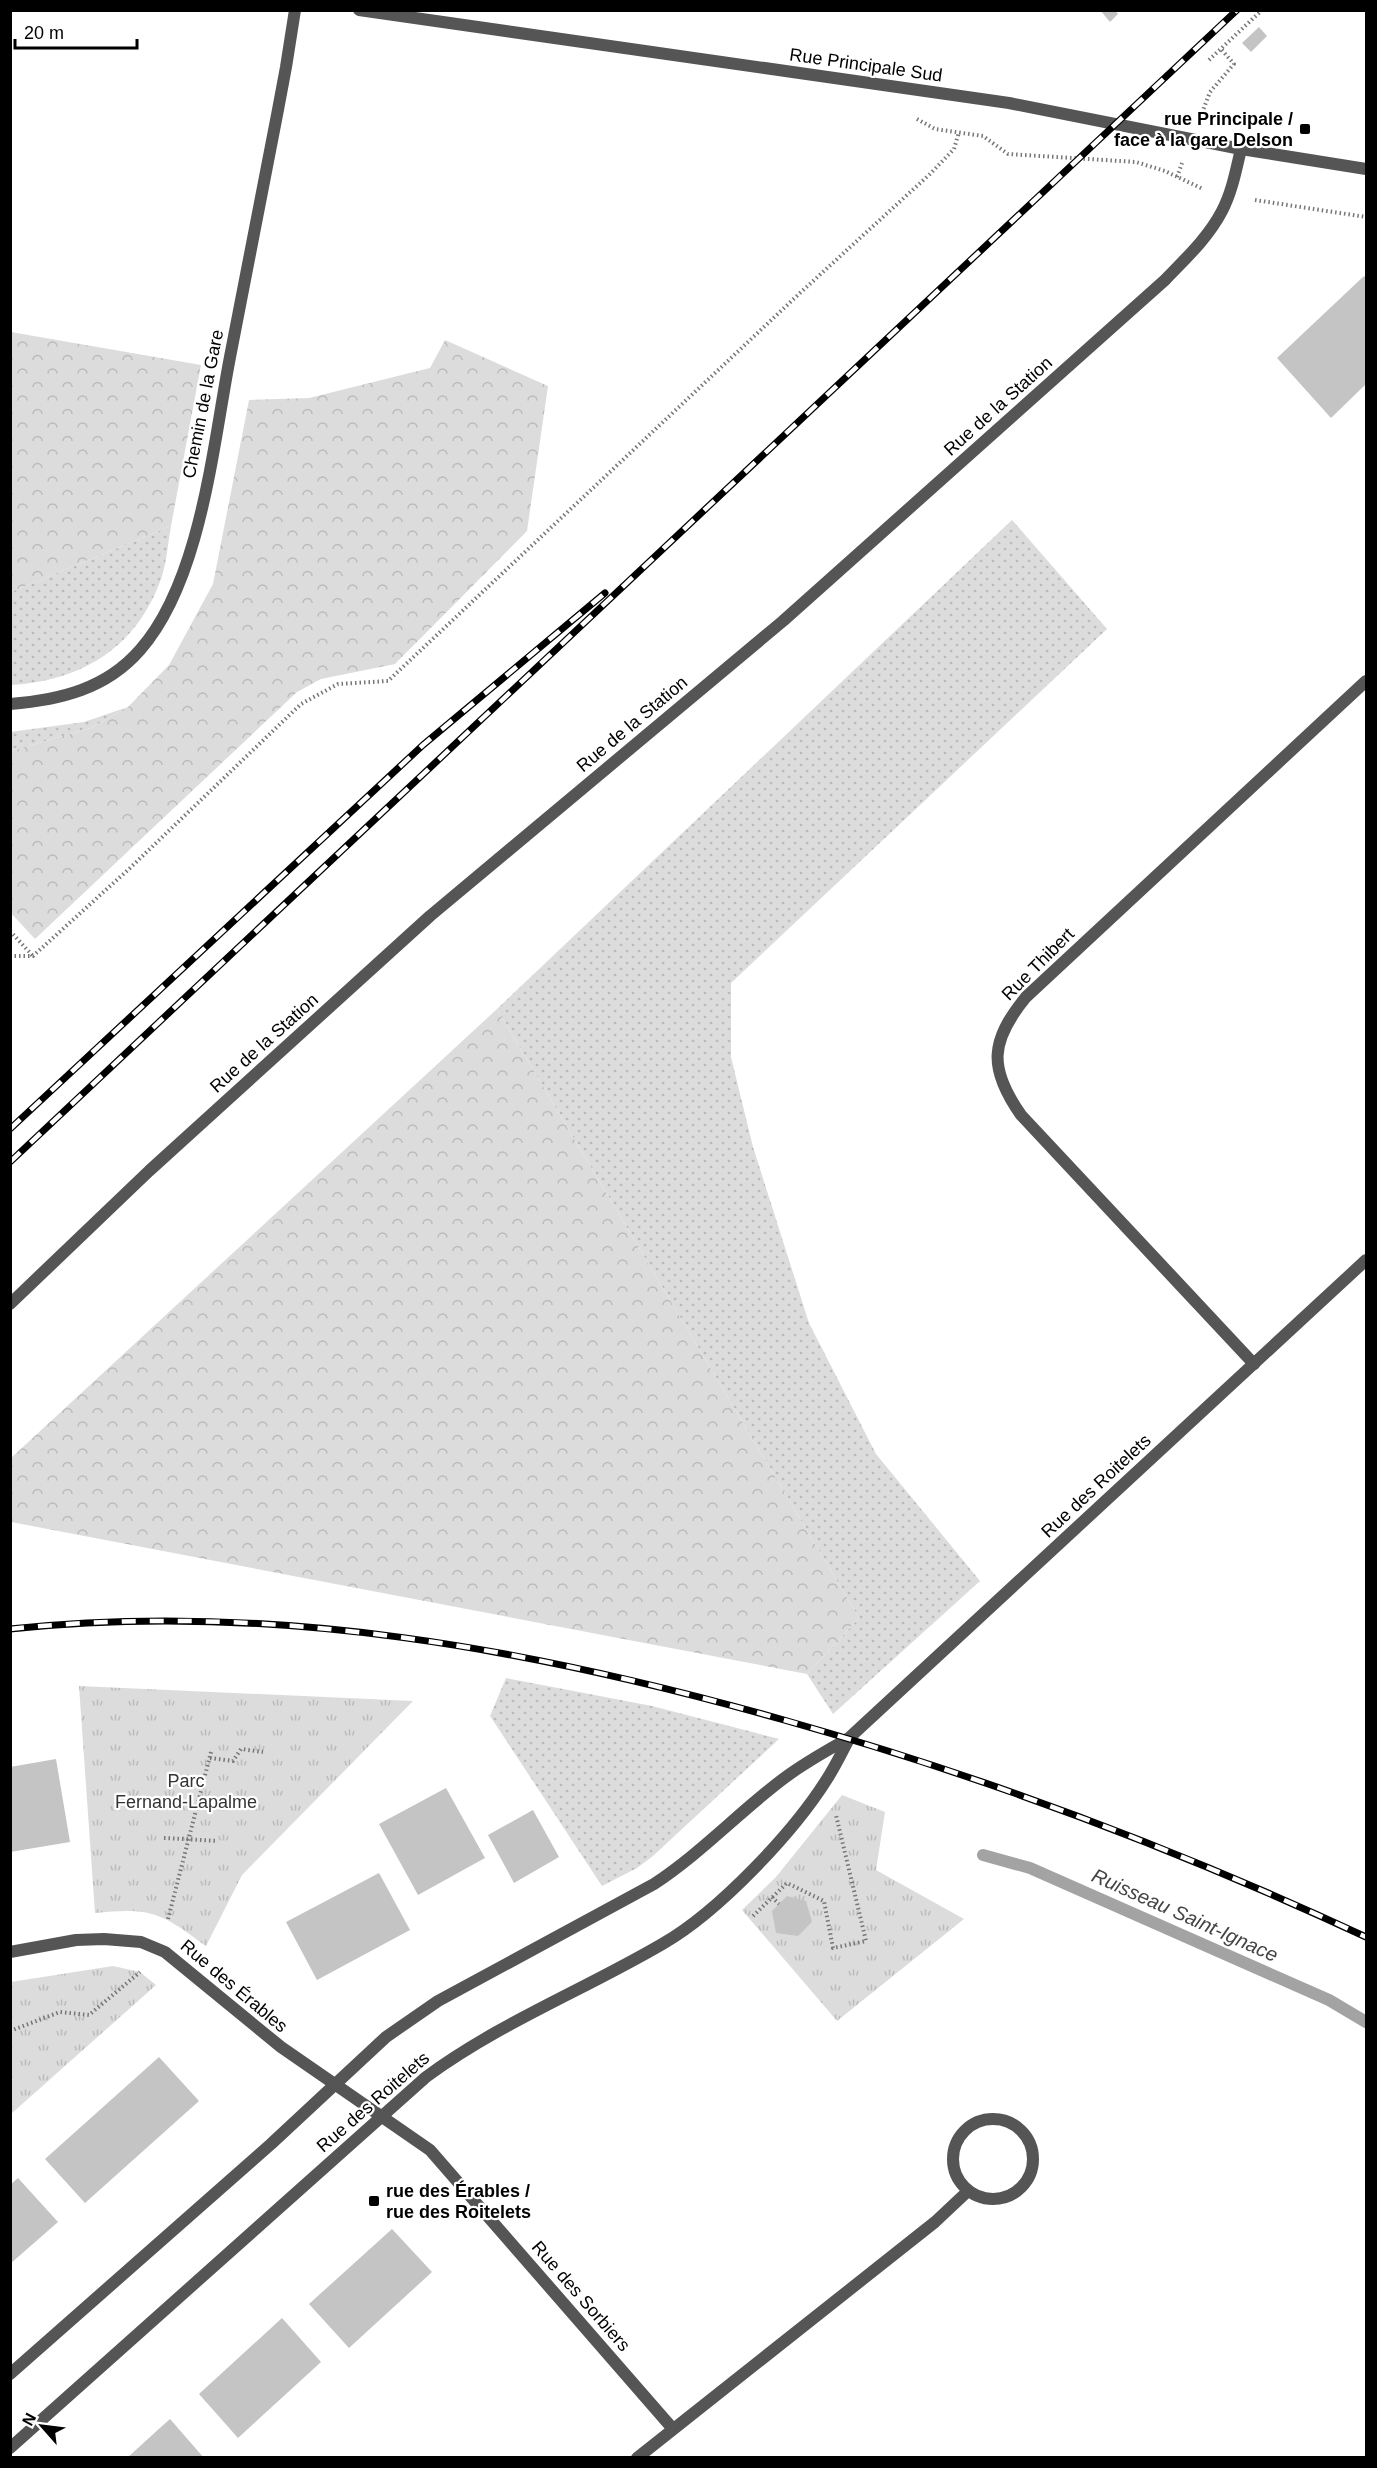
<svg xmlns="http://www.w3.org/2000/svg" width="1377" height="2468" viewBox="0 0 1377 2468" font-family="Arial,sans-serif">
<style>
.grass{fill:url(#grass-dots)}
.forest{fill:url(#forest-crowns)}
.park{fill:url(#park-tufts)}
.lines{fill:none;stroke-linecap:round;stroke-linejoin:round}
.stream{stroke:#a3a3a3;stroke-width:12}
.building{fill:#c4c4c4}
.path{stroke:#777;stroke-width:4;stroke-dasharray:1.5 3;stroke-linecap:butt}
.minor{stroke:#555;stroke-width:12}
.tertiary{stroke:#555;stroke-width:12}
.rail-casing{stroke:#000;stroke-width:7}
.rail{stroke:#fff;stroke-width:4.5;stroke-dasharray:14;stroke-linecap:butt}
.poi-dot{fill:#000;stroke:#fff;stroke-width:2}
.labels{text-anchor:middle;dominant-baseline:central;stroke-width:4.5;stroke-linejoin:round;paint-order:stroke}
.street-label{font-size:18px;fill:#000;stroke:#fff}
.poi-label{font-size:18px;font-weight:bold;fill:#000;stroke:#fff;text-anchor:end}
.park-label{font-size:18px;fill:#333;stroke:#fff}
.water-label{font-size:20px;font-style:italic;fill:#444;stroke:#fff}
</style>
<defs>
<pattern id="grass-dots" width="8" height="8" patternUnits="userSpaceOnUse" patternTransform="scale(1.5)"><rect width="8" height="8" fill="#dcdcdc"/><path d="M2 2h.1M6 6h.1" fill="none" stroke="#bbb" stroke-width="1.8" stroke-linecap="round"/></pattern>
<pattern id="forest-crowns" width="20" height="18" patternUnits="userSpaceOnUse" patternTransform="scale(1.5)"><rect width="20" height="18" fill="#dcdcdc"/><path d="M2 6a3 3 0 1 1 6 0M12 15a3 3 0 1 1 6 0" fill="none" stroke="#bbb"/></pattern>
<pattern id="park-tufts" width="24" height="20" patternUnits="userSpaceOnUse" patternTransform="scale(1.5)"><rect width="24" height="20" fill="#dcdcdc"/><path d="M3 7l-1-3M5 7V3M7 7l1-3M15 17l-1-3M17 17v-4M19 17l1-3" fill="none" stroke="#bbb"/></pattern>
</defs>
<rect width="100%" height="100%" fill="#fff"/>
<!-- grass -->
<g class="grass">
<polygon points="1012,520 1107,629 731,983 731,1057 753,1147 809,1323 876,1454 980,1581 833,1714 807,1674 859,1618 497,1009"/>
<path d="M 171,526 C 168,542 167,560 162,576 C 138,647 82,681 11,685 L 11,592 Z"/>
<polygon points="128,707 91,728 11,751 10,732 84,722"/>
<polygon points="506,1678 652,1706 779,1739 653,1856 637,1868 602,1886 490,1716"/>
</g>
<!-- forest -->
<g class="forest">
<polygon points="11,332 201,365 171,526 11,592"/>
<polygon points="445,340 548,386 527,531 395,664 321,679 297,692 35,939 11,913 11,751 91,728 128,707 169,665 213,584 249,400 309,398 430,368"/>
<polygon points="497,1009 859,1618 807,1674 11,1522 11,1458"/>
</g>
<!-- park -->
<g class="park">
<path d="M 79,1686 L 413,1701 L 242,1875 L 206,1946 C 161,1913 152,1907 95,1913 Z"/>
<polygon points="842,1795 885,1812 876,1870 964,1919 837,2021 742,1910 776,1877"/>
<polygon points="113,1966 140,1972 156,1985 11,2114 11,1982"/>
</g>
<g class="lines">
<!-- stream -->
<polyline class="stream" points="983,1855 1030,1868 1329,2000 1366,2022"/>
</g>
<!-- building -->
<g class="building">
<polygon points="1100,10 1115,10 1118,14 1110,22"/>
<polygon points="1259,27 1267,36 1251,52 1242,43"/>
<polygon points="1364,276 1366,278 1366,384 1331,418 1277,358"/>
<polygon points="56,1759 70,1842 10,1852 10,1767"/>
<polygon points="446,1788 485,1858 418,1895 379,1824"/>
<polygon points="533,1810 559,1857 514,1883 488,1835"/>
<polygon points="379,1873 410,1930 317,1980 286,1922"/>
<polygon points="787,1896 806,1901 812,1922 798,1936 776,1933 772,1911"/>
<polygon points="159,2057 199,2101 85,2203 45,2159"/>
<polygon points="18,2178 58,2222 10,2264 10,2185"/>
<polygon points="392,2229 432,2272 349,2348 309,2304"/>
<polygon points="282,2318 321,2362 238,2438 199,2394"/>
<polygon points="170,2419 204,2458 127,2458 161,2427"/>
</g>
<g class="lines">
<!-- path -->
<g class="path">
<polyline points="1209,60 1262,10"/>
<polyline points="1202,113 1210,92 1234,64 1221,49"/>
<polyline points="917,119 935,129 983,136 1008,154 1136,162 1165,171 1203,189"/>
<polyline points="1177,177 1182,163"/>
<polyline points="1255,200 1366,217"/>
<polyline points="10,931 33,956"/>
<polyline points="10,956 33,956 130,868 301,704 338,684 388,681 800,293 930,174 954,149 959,132"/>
<polyline points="210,1758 233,1761 241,1749 263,1752"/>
<polyline points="164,1838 218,1841"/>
<polyline points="772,1897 779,1904"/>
<polyline points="753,1916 787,1883 824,1901 833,1948 866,1941 836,1815"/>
<polyline points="168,1919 211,1752"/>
<polyline points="10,2031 60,2012 89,2015 140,1972"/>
</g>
<!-- minor -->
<g class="minor">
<path d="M 10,704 C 60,700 106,689 140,650 C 201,581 213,445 230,357 C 249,261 268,164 286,67 L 295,10"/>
<path d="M 10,1304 L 149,1171 L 430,916 L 783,621 L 1165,280 C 1185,259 1208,238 1222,211 C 1232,192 1236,170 1241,149"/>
<path d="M 1254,1364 L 1021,1115 C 988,1068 990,1041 1026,997 L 1366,681"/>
<polyline points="10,1952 76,1940 104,1939 141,1942 165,1952 281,2047 430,2150 673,2429"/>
<circle cx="993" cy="2159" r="40"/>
<path d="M 10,2374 L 271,2144 L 386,2037 L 438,2001 L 654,1884 C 701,1853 738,1813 783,1779 C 804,1763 826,1751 849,1738 L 1366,1260"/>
<path d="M 10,2448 L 426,2077 C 499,2023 586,1989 664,1943 C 719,1911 793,1833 827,1779 C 835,1767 842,1752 849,1739"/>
<polyline points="637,2458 935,2222 968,2191"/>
</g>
<!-- tertiary -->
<polyline class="tertiary" points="359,10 1009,103 1241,149 1366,169"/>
<!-- rail casing -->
<g class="rail-casing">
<g id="rail">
<polyline points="10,1129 423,745 605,593"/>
<polyline points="10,1162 1237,10"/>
<path d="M 10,1629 C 273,1601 533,1649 784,1720 C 983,1776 1179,1850 1366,1937"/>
</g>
</g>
<!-- rail -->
<use href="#rail" class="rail"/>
</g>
<!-- markers -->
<g class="poi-dot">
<rect x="1299" y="123" width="12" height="12" rx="3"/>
<rect x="368" y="2195" width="12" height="12" rx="3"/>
</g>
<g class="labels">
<!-- street labels -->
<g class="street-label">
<text transform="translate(866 65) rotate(8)">Rue Principale Sud</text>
<text transform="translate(203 404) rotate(-79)">Chemin de la Gare</text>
<text transform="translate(998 406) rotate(-42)">Rue de la Station</text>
<text transform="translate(632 724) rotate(-40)">Rue de la Station</text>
<text transform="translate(1038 964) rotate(-45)">Rue Thibert</text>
<text transform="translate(264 1043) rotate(-42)">Rue de la Station</text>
<text transform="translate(1096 1486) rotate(-43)">Rue des Roitelets</text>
<text transform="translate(234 1986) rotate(40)">Rue des Érables</text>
<text transform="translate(373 2102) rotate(-41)">Rue des Roitelets</text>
<text transform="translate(581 2296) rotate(49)">Rue des Sorbiers</text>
</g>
<!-- poi labels -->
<g class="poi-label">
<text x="1293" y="119">rue Principale /<tspan x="1293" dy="21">face à la gare Delson</tspan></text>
<text x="386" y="2191" text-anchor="start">rue des Érables /<tspan x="386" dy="21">rue des Roitelets</tspan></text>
</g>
<!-- park labels -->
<g class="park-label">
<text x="186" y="1781">Parc<tspan x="186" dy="21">Fernand-Lapalme</tspan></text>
</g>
<!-- water labels -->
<g class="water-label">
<text transform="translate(1185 1915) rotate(24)">Ruisseau Saint-Ignace</text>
</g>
</g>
<!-- border -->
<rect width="1377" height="2468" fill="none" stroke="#000000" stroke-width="24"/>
<!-- north arrow -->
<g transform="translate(42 2426) rotate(298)" stroke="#ffffff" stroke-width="4.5" paint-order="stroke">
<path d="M0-4.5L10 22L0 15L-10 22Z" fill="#000000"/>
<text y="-9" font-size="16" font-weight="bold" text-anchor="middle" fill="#000000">N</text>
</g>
<!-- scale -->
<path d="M15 39v9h122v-9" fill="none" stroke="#000000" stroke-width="3"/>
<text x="24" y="39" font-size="18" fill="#000000" stroke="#ffffff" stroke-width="4.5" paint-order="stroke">20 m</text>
</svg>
